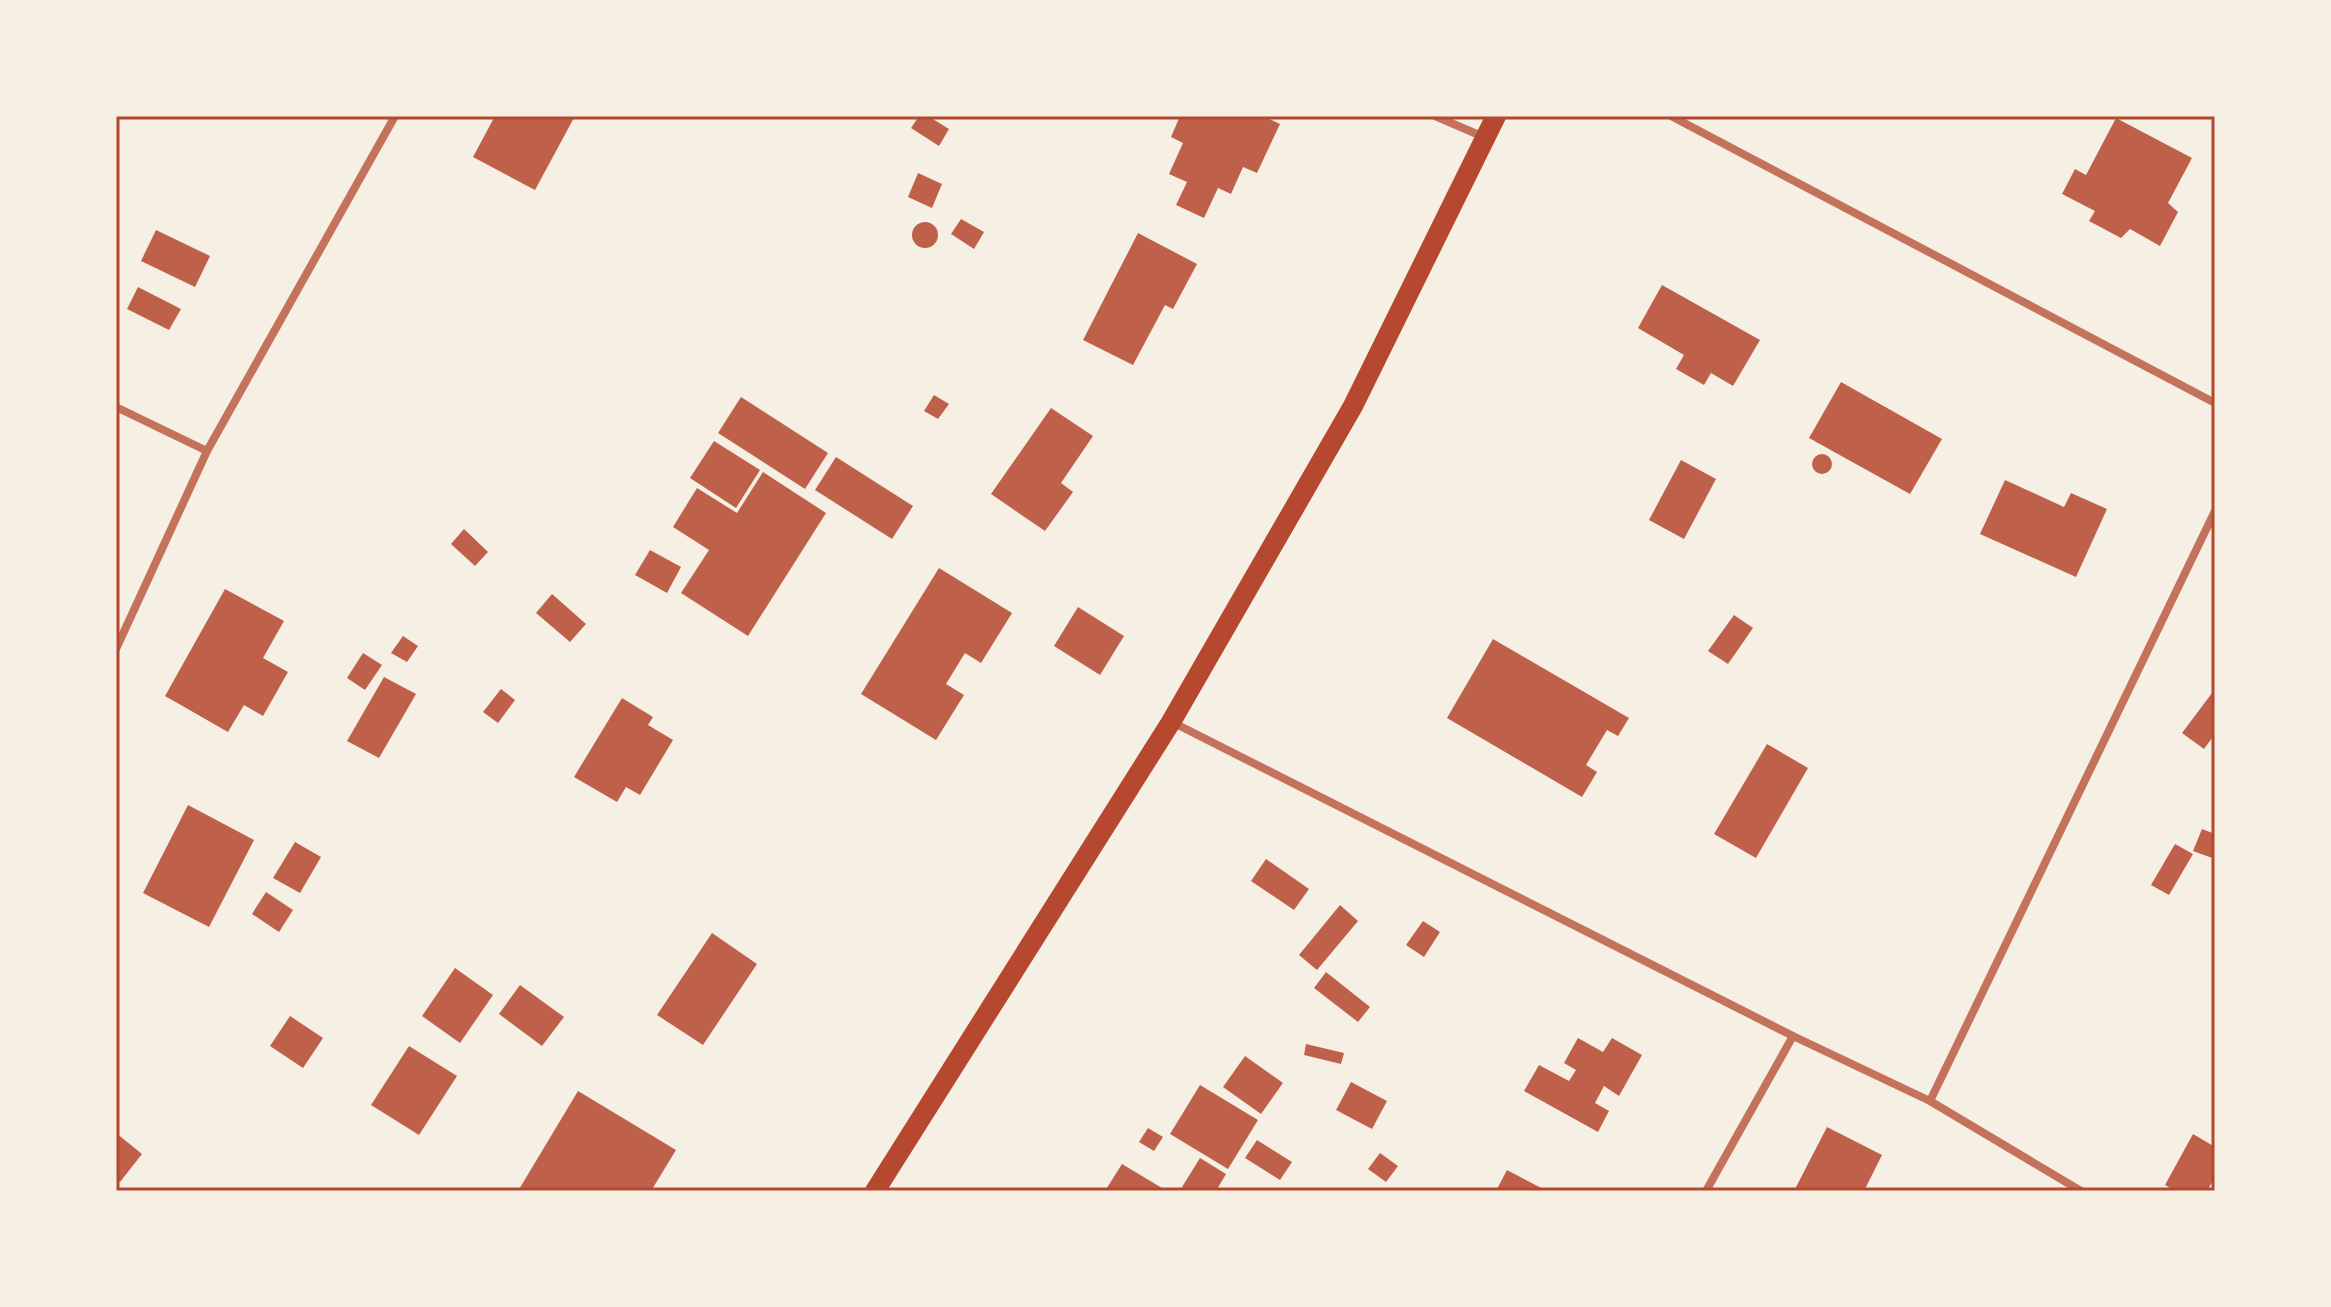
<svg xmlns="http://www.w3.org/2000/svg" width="2331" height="1307" viewBox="0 0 2331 1307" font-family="Lato,sans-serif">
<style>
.building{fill:#bf614a}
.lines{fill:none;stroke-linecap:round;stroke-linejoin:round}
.minor{stroke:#c5725c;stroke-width:8}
.primary{stroke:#b5482f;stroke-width:20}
.neatline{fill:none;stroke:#b5482f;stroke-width:3}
</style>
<rect width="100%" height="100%" fill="#f6efe4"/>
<!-- building -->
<g class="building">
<polygon points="495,116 575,116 535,190 473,157"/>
<polygon points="919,116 928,116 949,129 939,146 911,128"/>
<polygon points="1180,116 1263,116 1280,124 1257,173 1243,167 1231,194 1218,188 1204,218 1176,205 1187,182 1169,174 1183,143 1171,137"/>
<polygon points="2116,118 2192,158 2168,203 2178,212 2160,246 2130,229 2121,238 2089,221 2095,211 2062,194 2075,169 2086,175"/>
<polygon points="918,173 942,184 932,208 908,197"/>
<polygon points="961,219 984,232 974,249 951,234"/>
<circle cx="925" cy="235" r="13"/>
<polygon points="156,230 210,256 195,287 141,261"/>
<polygon points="1138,233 1197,264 1173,309 1165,305 1133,365 1083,340"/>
<polygon points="1662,285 1760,340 1733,386 1711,373 1704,385 1676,369 1684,355 1638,328"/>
<polygon points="138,287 181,309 169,330 127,309"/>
<polygon points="1841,382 1942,439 1910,494 1809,438"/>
<polygon points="934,395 949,404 938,419 924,411"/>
<polygon points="741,397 828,453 805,489 718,433"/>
<polygon points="1051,408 1093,436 1061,483 1073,492 1045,531 991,494"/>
<polygon points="714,441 760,470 736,508 690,478"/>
<circle cx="1822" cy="464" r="10"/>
<polygon points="836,457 913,506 892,539 815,490"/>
<polygon points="1681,460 1716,479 1684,539 1649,520"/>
<polygon points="763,472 826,513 748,636 681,593 709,550 673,527 697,488 737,513"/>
<polygon points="2005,480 2064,507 2071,493 2107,509 2076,577 1980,534"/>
<polygon points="464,529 488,552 475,566 451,544"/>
<polygon points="650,550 681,567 667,593 635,575"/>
<polygon points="939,568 1012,613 981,663 965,653 946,684 964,695 936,740 861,694"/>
<polygon points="225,589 284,621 263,658 288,672 263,716 244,705 228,732 165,696"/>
<polygon points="552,594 586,624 570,642 536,613"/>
<polygon points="1078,607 1124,636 1100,675 1054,646"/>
<polygon points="1734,615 1753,628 1728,664 1708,651"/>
<polygon points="403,636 418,646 407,662 391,653"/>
<polygon points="1493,639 1629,718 1618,736 1607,730 1586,765 1597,772 1582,797 1447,718"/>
<polygon points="363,653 382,665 365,690 347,678"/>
<polygon points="384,677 416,694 379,758 347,741"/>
<polygon points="501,689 515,700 498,723 483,712"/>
<polygon points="2215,689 2215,734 2204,749 2182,733"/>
<polygon points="622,698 653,717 648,725 673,740 640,795 626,787 617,802 574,777"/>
<polygon points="1767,744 1808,768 1756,858 1714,834"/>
<polygon points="188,805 254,840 209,927 143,893"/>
<polygon points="2202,829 2215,834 2215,859 2193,851"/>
<polygon points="295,842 321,857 300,893 273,878"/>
<polygon points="2175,844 2193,854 2169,895 2151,885"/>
<polygon points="1266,859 1309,889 1294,910 1251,881"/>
<polygon points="266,892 293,910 279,932 252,914"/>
<polygon points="1340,905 1358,921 1317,970 1299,955"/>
<polygon points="1423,921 1440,932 1424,957 1406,945"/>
<polygon points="712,933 757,964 703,1045 657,1015"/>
<polygon points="455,968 493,995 460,1043 422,1016"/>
<polygon points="1326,972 1370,1007 1358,1022 1314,988"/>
<polygon points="520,985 564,1017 542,1046 499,1014"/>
<polygon points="290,1016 323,1038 303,1068 270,1046"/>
<polygon points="1578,1038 1603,1052 1612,1038 1642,1055 1619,1096 1604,1086 1595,1103 1609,1111 1598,1132 1524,1091 1539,1065 1569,1081 1576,1070 1564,1063"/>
<polygon points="1306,1044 1344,1053 1341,1064 1304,1055"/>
<polygon points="409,1046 457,1076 419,1135 371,1105"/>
<polygon points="1245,1056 1283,1083 1261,1114 1223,1087"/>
<polygon points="1351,1082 1387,1101 1372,1129 1336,1110"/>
<polygon points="1200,1085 1258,1120 1228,1169 1170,1134"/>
<polygon points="578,1091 676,1150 651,1191 518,1191"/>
<polygon points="1827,1127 1882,1155 1864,1191 1794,1191"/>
<polygon points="1148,1128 1163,1137 1154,1151 1139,1142"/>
<polygon points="116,1133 142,1154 120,1182 116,1179"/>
<polygon points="2193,1134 2215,1147 2215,1177 2207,1191 2176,1191 2165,1185"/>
<polygon points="1257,1140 1292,1162 1280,1180 1245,1158"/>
<polygon points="1380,1153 1398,1166 1386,1182 1368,1169"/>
<polygon points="1200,1158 1226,1174 1216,1191 1189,1191 1182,1187"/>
<polygon points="1122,1164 1167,1191 1105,1191"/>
<polygon points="1507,1170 1547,1191 1496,1191"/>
</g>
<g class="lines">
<!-- minor -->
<g class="minor">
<polyline points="1435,116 1486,138"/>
<polyline points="1671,116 2215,403"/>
<polyline points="116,407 207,451"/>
<polyline points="116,649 207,451 395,116"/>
<polyline points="1172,722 1793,1036 1930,1101 2081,1191"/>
<polyline points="1930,1101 2215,511"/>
<polyline points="1706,1191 1793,1036"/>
</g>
<!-- primary -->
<polyline class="primary" points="875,1191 1171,722 1353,406 1496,116"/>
</g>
<!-- border -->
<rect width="2331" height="1307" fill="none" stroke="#f6efe4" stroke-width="236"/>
<rect x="118" y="118" width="2095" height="1071" class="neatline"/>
</svg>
